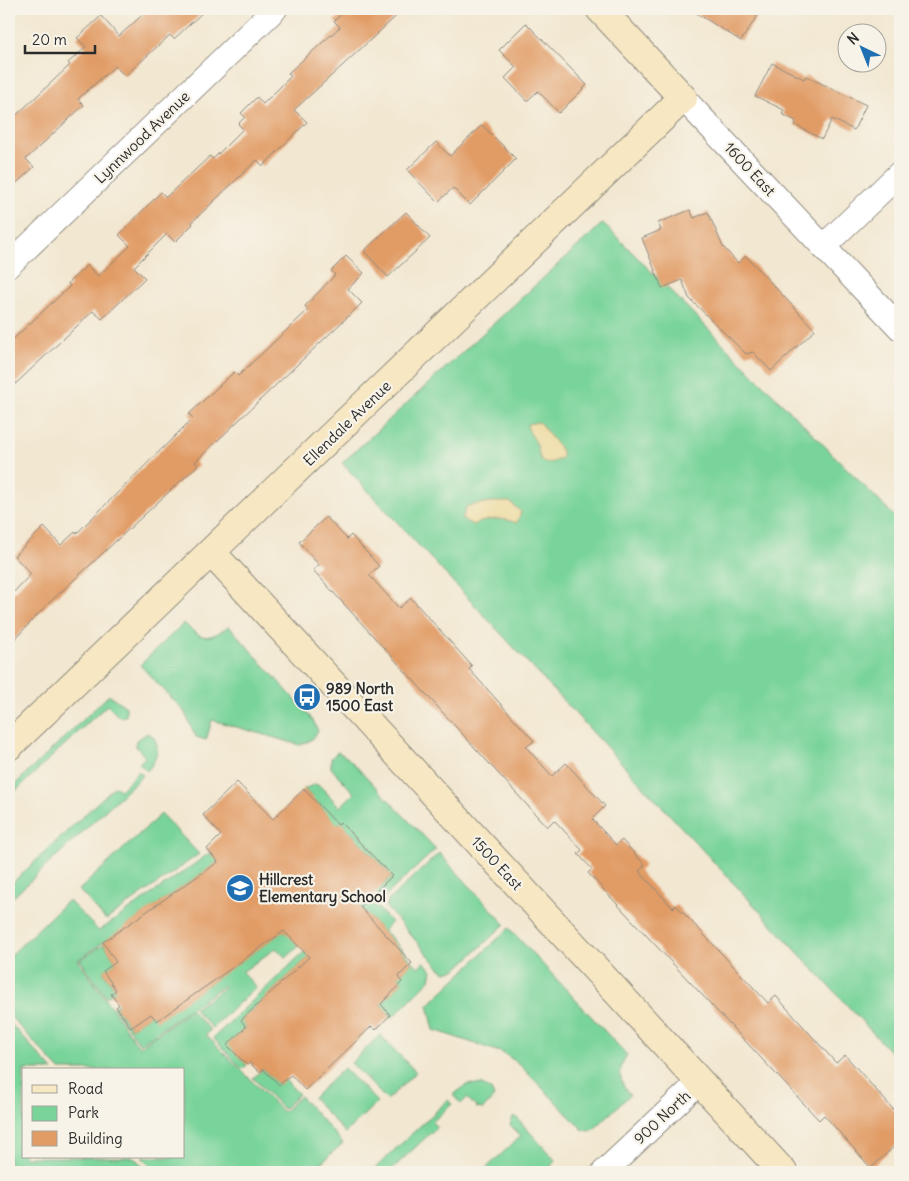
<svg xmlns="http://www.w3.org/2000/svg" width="909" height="1181" viewBox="0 0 909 1181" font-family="Delius,sans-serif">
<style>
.green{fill:#79d49a;stroke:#528062}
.sand{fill:#eeda9e;stroke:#8c8264}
.building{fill:#e19b65}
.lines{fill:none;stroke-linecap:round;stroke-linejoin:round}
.street-casing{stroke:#8e897e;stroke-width:26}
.secondary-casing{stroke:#8e897e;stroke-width:30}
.street{stroke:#fff;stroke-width:24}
.secondary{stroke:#f7e8c3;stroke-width:28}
.labels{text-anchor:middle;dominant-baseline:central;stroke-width:4.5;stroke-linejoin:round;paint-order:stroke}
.street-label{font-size:15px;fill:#2b2b2b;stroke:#f7f3e8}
.poi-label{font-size:15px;font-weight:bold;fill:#2b2b2b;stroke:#f7f3e8;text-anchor:start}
</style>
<rect width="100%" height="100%" fill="#f7f3e8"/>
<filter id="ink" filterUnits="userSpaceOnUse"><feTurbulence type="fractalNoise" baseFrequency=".02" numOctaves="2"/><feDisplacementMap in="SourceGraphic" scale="10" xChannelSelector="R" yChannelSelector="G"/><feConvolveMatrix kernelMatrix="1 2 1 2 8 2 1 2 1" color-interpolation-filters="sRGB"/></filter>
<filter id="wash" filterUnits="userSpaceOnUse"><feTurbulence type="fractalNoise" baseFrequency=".0096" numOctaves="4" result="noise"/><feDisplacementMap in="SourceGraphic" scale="20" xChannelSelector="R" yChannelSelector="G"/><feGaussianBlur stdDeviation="1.12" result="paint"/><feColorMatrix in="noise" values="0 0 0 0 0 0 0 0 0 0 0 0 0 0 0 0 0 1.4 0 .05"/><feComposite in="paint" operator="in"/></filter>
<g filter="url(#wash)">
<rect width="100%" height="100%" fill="#f2e7d0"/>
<!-- green -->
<g class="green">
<polygon points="603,223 900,522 900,1062 342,463"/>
<path d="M 184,623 C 202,641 209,640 229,626 L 313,720 L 318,731 L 311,740 L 300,745 L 212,720 L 206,740 L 196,737 L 184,711 L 140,665 Z"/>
<polygon points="109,695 126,707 126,716 119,717 107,705 9,797 9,790"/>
<path d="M 148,733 C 163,741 157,761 147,771 L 139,763 L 145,757 L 135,745 L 136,740 Z"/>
<polygon points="338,752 348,758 436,849 380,901 375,894 392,876 341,822 329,832 324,810 304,789 315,784 320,786 340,807 354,793 331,768 331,758"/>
<polygon points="139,771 143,775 9,901 9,886 115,786 120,790"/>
<polygon points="161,814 199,854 106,920 79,890"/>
<polygon points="210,853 218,862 78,960 139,1047 191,1010 210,1030 206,1035 283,1112 300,1096 343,1143 311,1172 156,1172 142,1157 184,1157 184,1070 60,1070 9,1015 9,957 68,900 99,931"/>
<polygon points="439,853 505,924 457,969 446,972 440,968 386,907 388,901"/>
<polygon points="369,899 391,922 384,930 418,967 424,962 432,970 430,980 392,1018 381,1004 402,982 398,977 412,963 360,907"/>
<path d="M 509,928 L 627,1055 C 617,1070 619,1082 630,1095 L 594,1129 L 589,1131 L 582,1129 L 518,1063 L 503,1053 L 434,1030 L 428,1005 Z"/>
<polygon points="284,931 299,946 286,958 276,948 242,972 256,987 212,1028 194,1009 224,988 223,986 140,1044 113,1007 118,1004 116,1008 131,1028 151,1014 157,1020"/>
<polygon points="104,944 116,962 103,972 116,990 106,997 80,960"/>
<polygon points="304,952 309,957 241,1020 246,1027 228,1045 247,1065 242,1069 213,1038"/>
<polygon points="9,1022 53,1070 24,1070 24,1157 134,1157 148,1172 9,1172"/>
<polygon points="380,1035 416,1072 387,1100 351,1063"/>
<polygon points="344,1068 377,1102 345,1133 313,1098"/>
<polygon points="263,1069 278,1085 285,1080 299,1094 283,1109 253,1078"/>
<polygon points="468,1084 482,1085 491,1090 494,1097 483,1109 477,1108 467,1098 461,1104 453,1095"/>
<polygon points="448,1100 452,1104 432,1122 437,1127 389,1172 371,1172"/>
<polygon points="513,1117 516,1117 555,1160 547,1172 482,1172 521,1136 510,1125"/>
</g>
<!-- sand -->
<g class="sand">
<path d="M 539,422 L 562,451 L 562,458 L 553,462 L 544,463 C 537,456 540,451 536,443 C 533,436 528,432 527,424 Z"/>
<path d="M 491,502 L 510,502 L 521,512 L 517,523 C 501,517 489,518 473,525 L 462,519 L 467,506 Z"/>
</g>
<g id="blocks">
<!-- building -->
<g class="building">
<polygon points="149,9 206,9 174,39 170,35 125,76 115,66 78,99 84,105 26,159 34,167 9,190 9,122 70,65 68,63 86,47 77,38 101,16 119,36"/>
<polygon points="347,9 404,9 294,110 307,122 263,166 257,160 192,222 193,224 175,242 167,234 134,267 145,278 102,319 93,311 9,390 9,343 70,286 68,283 87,265 98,276 130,246 119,235 161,192 166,197 210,156 213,159 243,129 238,124 245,117 241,113 257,97 263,104 291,76 288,73 340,27 334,21"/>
<polygon points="690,9 762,9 741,41"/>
<polygon points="526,23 587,85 559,113 538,91 527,101 505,78 516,67 499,50"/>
<polygon points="772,63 804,79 806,76 866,105 854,130 832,119 822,139 795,125 796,121 782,114 784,110 755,96"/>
<polygon points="482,125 516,159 470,205 453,188 438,202 407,170 436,142 450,156"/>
<polygon points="690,210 694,218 708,212 723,247 738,263 746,256 815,330 771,371 753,352 746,354 689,298 682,280 662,288 642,238 661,230 658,223"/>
<polygon points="406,212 430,238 388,277 364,251"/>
<polygon points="346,256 364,273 348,289 362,303 195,462 198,465 49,603 9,645 9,597 31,574 14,556 44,527 61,545 75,532 76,534 193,418 189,414 234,372 238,376 308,310 305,306 335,275 331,271"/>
<polygon points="326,517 347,539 351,535 379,566 369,575 399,608 411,598 472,666 469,669 534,741 526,747 552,776 566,763 605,806 592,819 616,845 622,840 645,865 639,871 673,908 676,905 768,1003 776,996 836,1063 845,1055 900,1117 900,1141 871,1168 824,1115 819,1120 588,873 592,869 578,854 582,850 554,820 547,827 313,570 319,565 299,542"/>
<polygon points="237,782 273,819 304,789 338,825 340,822 392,876 360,907 412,963 398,977 402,982 381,1004 390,1015 376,1030 372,1026 305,1090 291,1075 279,1085 263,1069 259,1072 250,1063 247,1065 227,1045 246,1027 241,1020 309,957 284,931 157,1021 151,1014 131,1028 116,1007 119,1005 111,994 116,990 103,971 116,962 103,942 218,862 207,849 221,835 203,815"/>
</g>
</g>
</g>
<g filter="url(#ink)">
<use href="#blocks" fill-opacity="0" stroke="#8e897e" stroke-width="1"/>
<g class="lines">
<!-- street casing -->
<g class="street-casing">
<g id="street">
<polyline points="683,98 900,328"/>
<polyline points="823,247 900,173"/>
<polyline points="9,265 275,9"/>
<polyline points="604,1172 699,1082"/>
</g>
</g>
<!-- secondary casing -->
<g class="secondary-casing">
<g id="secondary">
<polyline points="212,553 783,1172"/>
<polyline points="9,746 683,98 600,9"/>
</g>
</g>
<!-- street -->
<use href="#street" class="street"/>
<!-- secondary -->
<use href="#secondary" class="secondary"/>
</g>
</g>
<!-- icons -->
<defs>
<g id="bus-disc" transform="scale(1.4375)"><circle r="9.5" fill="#1f6fb2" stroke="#f7f3e8"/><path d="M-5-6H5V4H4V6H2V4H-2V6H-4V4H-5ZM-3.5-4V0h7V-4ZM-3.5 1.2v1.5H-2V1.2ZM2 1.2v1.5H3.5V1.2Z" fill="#fff"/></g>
<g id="school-disc" transform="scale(1.4375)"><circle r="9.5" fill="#1f6fb2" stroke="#f7f3e8"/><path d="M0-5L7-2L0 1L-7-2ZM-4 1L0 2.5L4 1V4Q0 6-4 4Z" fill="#fff"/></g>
</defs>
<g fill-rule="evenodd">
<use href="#bus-disc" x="307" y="697"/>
<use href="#school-disc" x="240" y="888"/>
</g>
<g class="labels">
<!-- street labels -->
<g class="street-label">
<text transform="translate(142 137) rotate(-44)">Lynnwood Avenue</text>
<text transform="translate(750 169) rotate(47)">1600 East</text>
<text transform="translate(347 423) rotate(-44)">Ellendale Avenue</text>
<text transform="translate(497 863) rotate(47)">1500 East</text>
<text transform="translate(662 1117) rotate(-43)">900 North</text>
</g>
<!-- poi labels -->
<g class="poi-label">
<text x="326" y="688">989 North<tspan x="326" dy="17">1500 East</tspan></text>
<text x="259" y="879">Hillcrest<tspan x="259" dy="17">Elementary School</tspan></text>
</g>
</g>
<!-- margin -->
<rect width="909" height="1181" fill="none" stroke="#f7f3e8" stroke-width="30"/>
<!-- legend -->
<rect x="22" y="1068" width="162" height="90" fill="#f7f3e8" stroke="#a5a39c"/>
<rect x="32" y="1085" width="25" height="8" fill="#f7e8c3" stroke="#a5a39c"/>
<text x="68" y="1094" font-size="15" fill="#2b2b2b">Road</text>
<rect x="32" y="1106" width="25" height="15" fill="#79d49a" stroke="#a5a39c"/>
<text x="68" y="1118" font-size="15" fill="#2b2b2b">Park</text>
<rect x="32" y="1131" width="25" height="15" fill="#e19b65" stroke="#a5a39c"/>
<text x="68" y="1144" font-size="15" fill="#2b2b2b">Building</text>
<!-- north arrow -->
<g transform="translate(862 48) rotate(317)"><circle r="24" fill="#f7f3e8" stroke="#a5a39c"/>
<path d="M0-4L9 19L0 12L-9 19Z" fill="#1f6fb2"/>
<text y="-8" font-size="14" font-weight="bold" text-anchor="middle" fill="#2b2b2b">N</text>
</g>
<!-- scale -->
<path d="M25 45v8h70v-8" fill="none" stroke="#2b2b2b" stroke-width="2.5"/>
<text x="32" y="45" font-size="15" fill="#2b2b2b" stroke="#f7f3e8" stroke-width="4" paint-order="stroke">20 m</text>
</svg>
